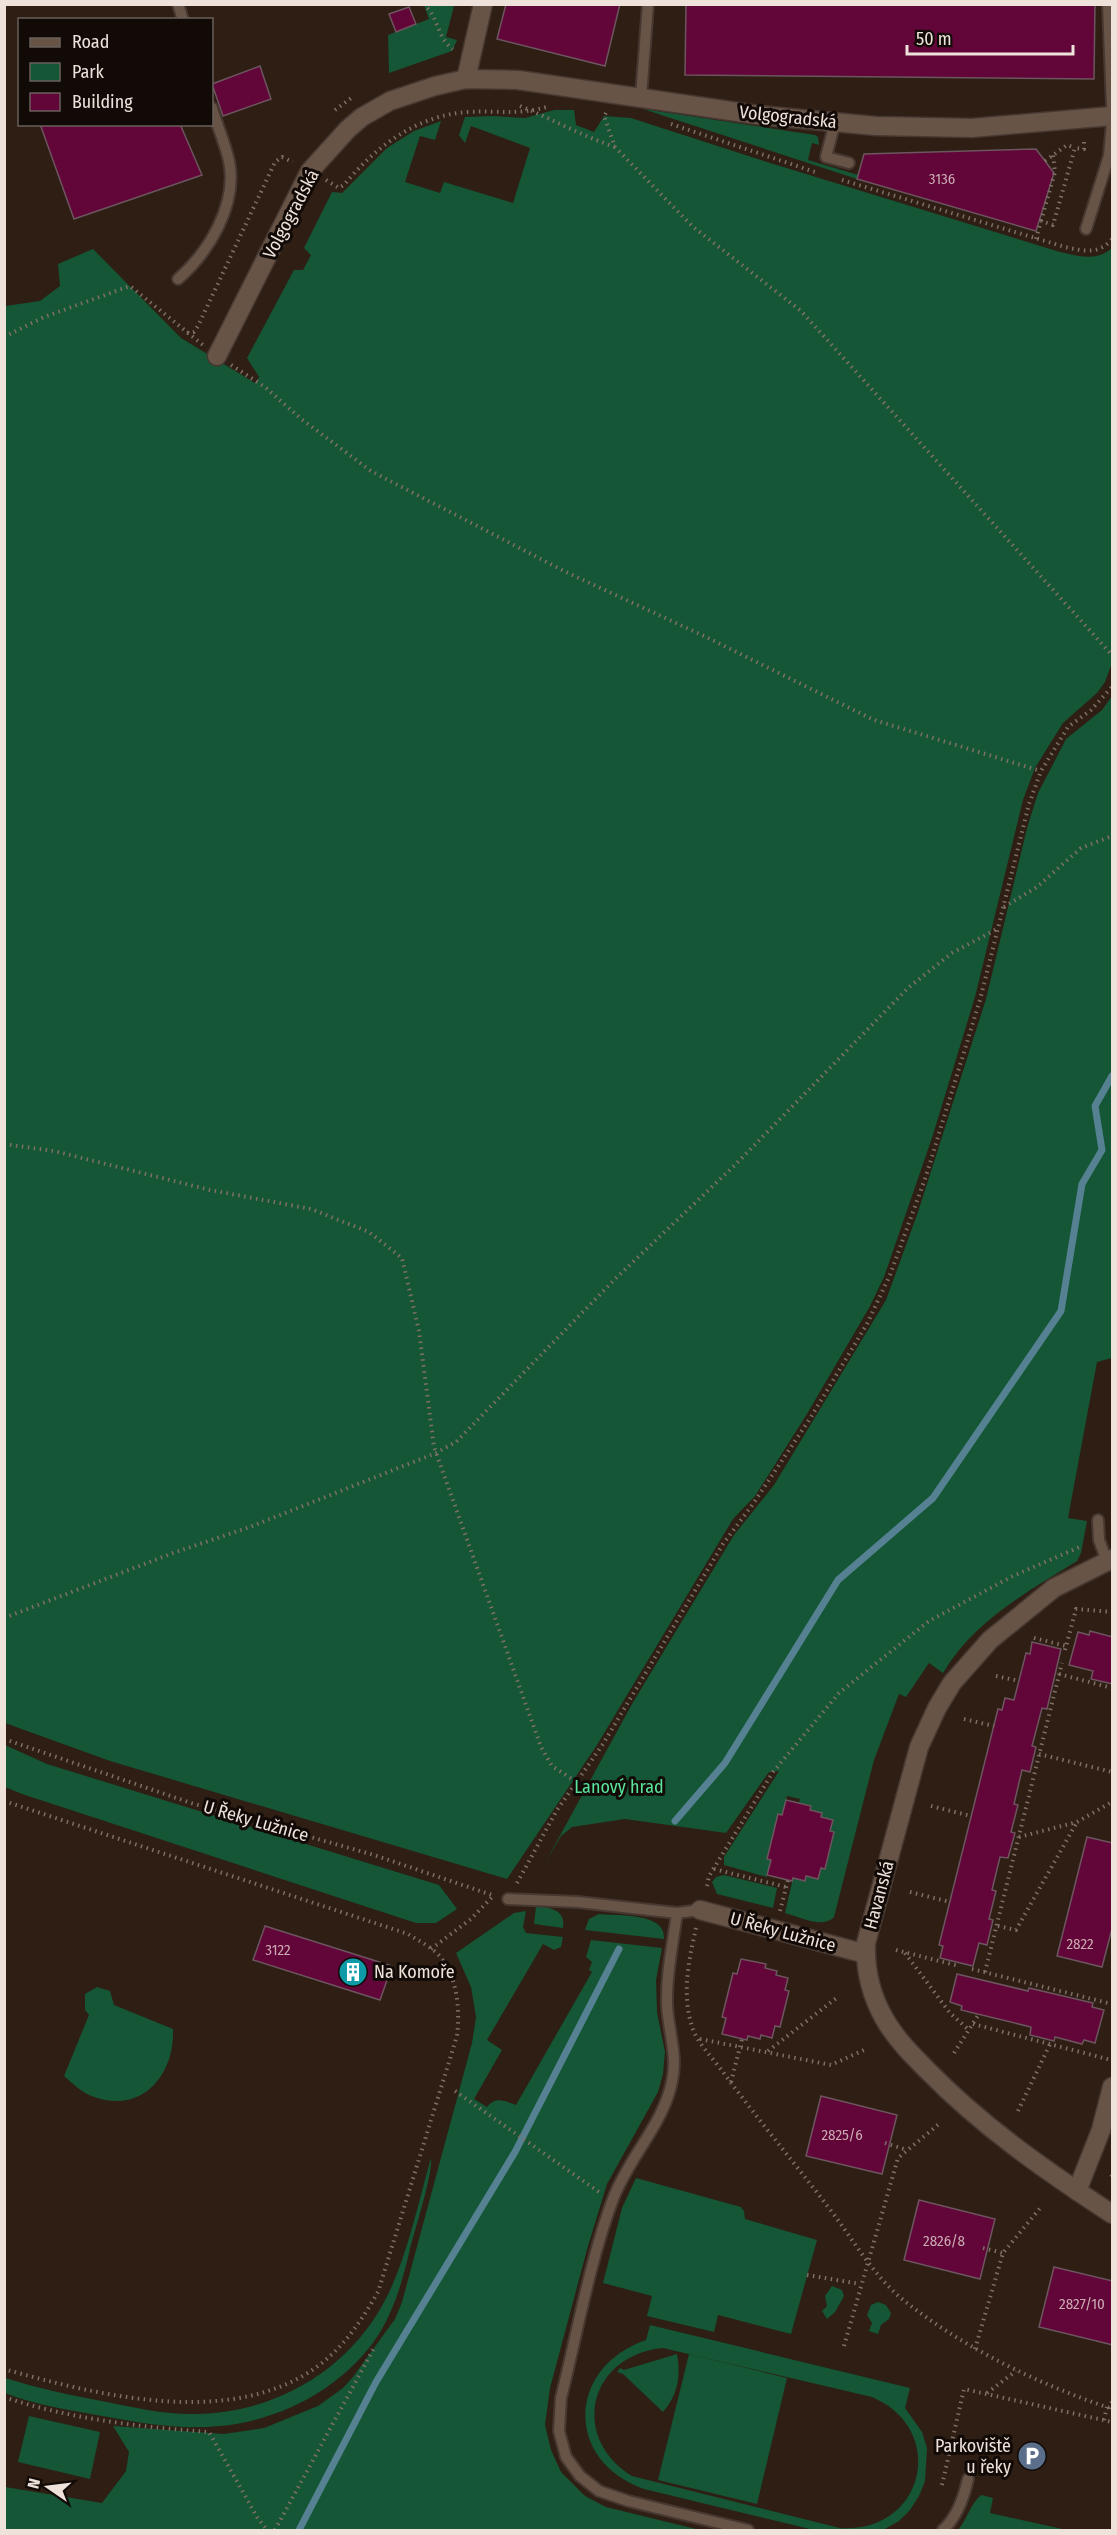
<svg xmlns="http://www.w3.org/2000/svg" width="1117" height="2535" viewBox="0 0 1117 2535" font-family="'Fira Sans Condensed',sans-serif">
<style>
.green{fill:#145635;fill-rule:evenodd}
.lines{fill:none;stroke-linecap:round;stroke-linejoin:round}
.stream{stroke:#558192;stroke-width:7}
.building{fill:#620639;stroke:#6c555e;stroke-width:1.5}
.lane-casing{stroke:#463831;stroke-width:14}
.street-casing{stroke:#463831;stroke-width:21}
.path{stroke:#7f7067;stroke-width:4;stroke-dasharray:1.5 4.5;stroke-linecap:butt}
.lane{stroke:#675447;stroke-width:10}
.street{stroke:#675447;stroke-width:18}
.labels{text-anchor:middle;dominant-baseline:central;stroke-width:6;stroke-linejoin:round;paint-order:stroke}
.number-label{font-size:15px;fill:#cbabb2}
.street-label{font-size:18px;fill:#eee2db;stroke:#110a06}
.park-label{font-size:18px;fill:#5ae49b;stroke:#110a06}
.poi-label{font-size:18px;fill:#eee2db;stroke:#110a06;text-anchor:start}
</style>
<rect width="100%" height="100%" fill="#2e1e13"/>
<!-- green -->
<g class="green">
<polygon points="451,5 454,6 446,37 457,40 452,51 389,73 388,35 429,19 424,5"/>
<polygon points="643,109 815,135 818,137 819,145 812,143 808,160 858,175 857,179"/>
<path d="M 554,110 L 574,110 L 576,125 L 594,132 L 604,116 L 631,118 L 767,162 L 1060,252 C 1079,256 1096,262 1112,248 L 1112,663 L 1105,682 L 1097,693 L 1063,723 L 1035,768 L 1023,800 L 975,997 L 932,1138 L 884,1277 L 869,1308 L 807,1414 L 755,1496 L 733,1519 L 597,1745 L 507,1879 L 110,1761 L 5,1723 L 5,306 L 40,301 L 60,286 L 58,264 L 93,249 L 181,338 L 255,383 L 259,377 L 247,358 L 294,270 L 303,270 L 311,255 L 304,248 L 332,192 L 342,193 L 387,148 L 414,131 L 441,121 L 435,140 L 420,136 L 405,182 L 440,193 L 444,182 L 513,203 L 530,148 L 471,126 L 465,143 L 459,135 L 465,117 L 492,116 L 525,118 Z"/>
<path d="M 1112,696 L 1112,1358 L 1097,1362 L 1068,1518 L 1087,1521 L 1081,1553 L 1077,1561 C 1027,1592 974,1621 943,1673 L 929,1663 L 906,1697 L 899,1694 L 874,1760 L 834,1917 C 823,1929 799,1917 785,1913 L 793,1878 L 806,1876 L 818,1879 L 821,1868 L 825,1869 L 834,1833 L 830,1831 L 832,1820 L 821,1817 L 822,1813 L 810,1810 L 810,1806 L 799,1803 L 800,1799 L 787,1796 L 782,1815 L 778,1815 L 767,1858 L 771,1860 L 767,1877 L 724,1865 L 724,1857 L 779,1771 L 769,1772 L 726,1833 L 625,1819 L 572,1827 L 561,1836 L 545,1863 L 632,1704 L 734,1535 L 774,1485 L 886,1300 L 918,1212 L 986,999 L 1027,828 L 1038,793 L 1066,739 L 1102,710 Z"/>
<polygon points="5,1745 47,1764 439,1885 457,1909 436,1923 416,1923 22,1794 5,1787"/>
<polygon points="724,1875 777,1888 773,1908 717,1894 712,1882 716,1877"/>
<path d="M 536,1906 C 550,1908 566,1909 563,1928 L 534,1924 Z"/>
<path d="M 526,1911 L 523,1927 L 526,1933 L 563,1937 L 561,1947 L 554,1950 L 543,1944 L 487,2040 L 502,2050 L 474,2099 L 487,2107 C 496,2096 505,2101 516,2105 L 592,1972 L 589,1970 L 592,1962 L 586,1957 L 591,1940 L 662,1948 L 656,1980 L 657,2012 L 665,2052 L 663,2074 L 658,2092 L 607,2184 L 588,2246 L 550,2388 L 545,2425 L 551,2450 L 561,2472 L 585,2496 L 606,2507 L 700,2530 L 5,2529 L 5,2487 L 102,2503 L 126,2471 L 129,2452 L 113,2426 L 224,2434 L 264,2428 L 318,2406 L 343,2388 L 353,2377 L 395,2319 L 402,2302 L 472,2043 L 476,2017 L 471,1987 L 456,1953 L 514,1913 Z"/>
<path d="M 599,1914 C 618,1916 666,1912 664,1939 L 585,1930 L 589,1919 Z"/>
<path d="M 97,1987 L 110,1991 L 114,2005 L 173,2029 C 175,2075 142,2114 94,2097 C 82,2093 73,2084 64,2076 L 89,2015 L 85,2010 L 85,1994 Z"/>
<path d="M 431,2158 C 433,2174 415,2229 410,2249 C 403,2279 395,2308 379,2334 C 345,2387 281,2421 219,2426 C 180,2430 140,2423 102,2416 C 69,2410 35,2405 5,2393 L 5,2378 C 37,2388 69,2395 102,2401 C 132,2407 165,2415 196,2414 C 273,2413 346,2372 383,2304 C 406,2263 418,2203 431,2158 Z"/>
<polygon points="636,2178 741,2207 744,2211 745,2219 817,2240 791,2334 718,2315 714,2332 647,2316 652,2296 603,2283 622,2208"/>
<polygon points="832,2286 842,2290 844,2296 835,2312 827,2319 822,2311 827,2306 825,2296"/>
<polygon points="878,2302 886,2305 891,2313 889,2319 881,2325 878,2334 869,2331 872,2323 867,2315 871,2305"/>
<path d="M 650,2325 L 910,2388 L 905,2408 L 922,2432 L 927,2448 L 925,2481 L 919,2496 L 910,2510 L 899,2521 L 883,2530 L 814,2530 L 644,2489 C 564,2461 567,2367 646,2340 ZM 663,2348 L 872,2397 C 949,2430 924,2534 840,2528 L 632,2476 C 569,2437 589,2355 663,2348 Z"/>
<path d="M 677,2354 C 681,2376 678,2395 663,2412 L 623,2374 L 617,2372 L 620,2368 L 624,2370 Z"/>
<polygon points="689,2354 787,2378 757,2504 658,2480"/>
<polygon points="29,2416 100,2432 90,2479 18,2462"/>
<path d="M 982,2495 L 993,2498 L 990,2513 L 1067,2530 L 958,2530 C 967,2520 972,2500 982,2495 Z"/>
</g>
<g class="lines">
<!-- stream -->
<g class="stream">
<polyline points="675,1821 725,1763 838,1580 933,1498 1061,1311 1082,1184 1102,1150 1095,1106 1112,1076"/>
<polyline points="299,2530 376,2382 515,2152 619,1949"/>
</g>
</g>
<!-- building -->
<g class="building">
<polygon points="506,4 620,4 605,66 497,39"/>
<polygon points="686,4 1095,4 1094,79 685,75"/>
<polygon points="409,7 416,24 396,32 389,14"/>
<polygon points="260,66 271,99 223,116 212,84"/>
<polygon points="40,124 180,124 202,175 74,219"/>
<polygon points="1036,149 1054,173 1036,231 857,179 864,154"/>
<polygon points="1090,1631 1113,1637 1113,1684 1091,1679 1093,1671 1069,1665 1078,1632 1089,1635"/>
<polygon points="1032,1642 1061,1649 1047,1709 1042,1708 1032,1746 1036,1747 1030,1772 1022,1770 1014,1804 1018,1805 1011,1832 1015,1833 1008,1858 1000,1857 992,1890 996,1891 989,1919 993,1920 987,1945 979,1943 973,1966 940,1958 943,1946 939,1945 998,1709 1002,1710 1005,1698 1014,1700 1026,1653 1030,1654"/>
<polygon points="786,1800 811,1806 810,1810 822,1813 821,1817 833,1820 830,1831 834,1832 825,1869 821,1868 818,1879 806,1876 805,1881 793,1878 792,1881 767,1875 771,1860 767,1859 778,1814 782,1815"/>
<polygon points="1087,1837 1113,1843 1113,1925 1102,1967 1057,1956"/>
<polygon points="265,1926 392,1966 380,2000 253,1960"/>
<polygon points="741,1959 766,1964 765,1968 777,1971 776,1975 788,1978 785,1990 789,1991 780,2027 775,2026 772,2038 761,2035 760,2039 748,2036 747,2040 722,2034 726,2018 722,2017 733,1973 737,1974"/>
<polygon points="957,1974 1028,1991 1029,1988 1093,2003 1092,2007 1104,2010 1095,2043 1084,2040 1082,2044 1055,2037 1054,2041 1030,2035 1031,2027 961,2010 962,2006 950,2002"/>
<polygon points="821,2096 897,2115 882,2174 806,2156"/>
<polygon points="919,2200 995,2219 980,2279 904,2260"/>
<polygon points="1054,2267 1113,2281 1113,2345 1039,2327"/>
</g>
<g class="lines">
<!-- lane casing -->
<g class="lane-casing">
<g id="lane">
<polyline points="178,4 183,20"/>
<polyline points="1108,4 1112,106"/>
<polyline points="641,97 648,4"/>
<polyline points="835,122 826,157 849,163"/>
<polyline points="1086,229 1109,156 1112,123"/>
<path d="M 178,279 C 209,252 238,204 229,161 C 225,143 217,125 212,108"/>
<polyline points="1098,1520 1099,1540 1107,1561"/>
<polyline points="508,1899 578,1902 677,1913 700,1910"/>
<path d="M 677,1913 C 673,1943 666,1974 667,2004 C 668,2030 678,2055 672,2081 C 664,2124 628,2158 613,2199 C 590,2260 577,2334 561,2398 L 559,2431 L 566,2457 L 580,2476 L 599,2491 L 628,2501 L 748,2530"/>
<path d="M 943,2530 C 957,2517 964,2497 968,2479"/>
</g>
</g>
<!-- street casing -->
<g class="street-casing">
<g id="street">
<polyline points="466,79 483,4"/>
<polyline points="217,356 310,171 348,129 362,117 390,101 435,86 466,79 518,80 758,115 876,126 972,128 1112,116"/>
<path d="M 1112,1559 L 1054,1588 L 990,1640 L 952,1683 L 937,1708 L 919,1747 L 866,1943 C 865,1969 871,1995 884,2018 C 895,2038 912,2055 928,2071 C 983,2127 1046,2171 1112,2214"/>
<polyline points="700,1910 866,1954"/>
<polyline points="1077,2191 1101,2130 1112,2087"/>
</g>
</g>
<!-- path -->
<g class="path">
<path d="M 423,4 C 439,16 436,37 453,49"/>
<path d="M 520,106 C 552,119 582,136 615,147"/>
<polyline points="335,110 354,96"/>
<polyline points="606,113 604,116 615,147 692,226 801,311 1112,655"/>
<polyline points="671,124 818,173"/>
<polyline points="1045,161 1067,145 1075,148"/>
<path d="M 326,180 L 339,188 L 344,185 C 375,147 417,115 468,112 C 500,110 518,116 550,106"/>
<path d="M 842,180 L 1065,247 C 1083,251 1099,255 1112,239"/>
<polyline points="1041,221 1055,172 1053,155"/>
<polyline points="1036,239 1041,221 1053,225 1075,148 1084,149 1084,138"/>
<polyline points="187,333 194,332 198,326 275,162 282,157 293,162"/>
<polyline points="4,337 44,317 130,286 203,345"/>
<polyline points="231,365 265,387 300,418 371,471 566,572 704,636 874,720 1041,771"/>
<polyline points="1004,907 1037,887 1081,848 1112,836"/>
<polyline points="4,1144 54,1151 210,1190 311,1209 369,1232 402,1258 419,1331 434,1447 541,1747 552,1766 578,1783"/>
<polyline points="4,1618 173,1553 250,1527 436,1453 456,1442 614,1280 736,1164 908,988 952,953 997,929"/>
<polyline points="1034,1638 1066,1646"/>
<polyline points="1065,1650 1076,1609 1112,1612"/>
<polyline points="1059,1674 1112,1688"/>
<polyline points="996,1676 1019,1681"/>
<polyline points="964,1719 994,1726"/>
<polyline points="4,1739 191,1803 374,1855 495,1896"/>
<polyline points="1039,1754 1112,1772"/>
<path d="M 4,1801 L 408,1934 C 419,1941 434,1948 442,1959 C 458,1981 460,2011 457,2036 L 378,2292 C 363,2318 346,2344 322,2363 C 236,2430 100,2396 4,2369"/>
<polyline points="931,1806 971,1816"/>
<polyline points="1019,1837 1077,1822 1112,1802"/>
<polyline points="714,1869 786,1887"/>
<polyline points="517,1883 557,1810 603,1744 723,1544 753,1504 811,1417 867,1324 890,1275 926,1176 980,1000 1029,804 1041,771 1068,727 1091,710 1112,687"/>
<polyline points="707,1886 709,1876 773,1772 839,1693 929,1621 1013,1576 1082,1546"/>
<polyline points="910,1892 950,1902"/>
<polyline points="780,1911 788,1880"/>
<polyline points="998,1926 1016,1930 1077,1822"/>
<path d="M 696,1928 C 689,1959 682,1992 691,2023 C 695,2041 712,2057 723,2072 C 759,2121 798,2167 835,2216 C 857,2246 877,2280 907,2303 C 969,2351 1039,2384 1112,2409"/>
<polyline points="431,1949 471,1919 492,1897"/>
<polyline points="896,1950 959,1966"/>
<polyline points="905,1953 950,2013 969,2030"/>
<polyline points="972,1969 1112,2004"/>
<polyline points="985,1972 1062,1663"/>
<polyline points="973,2024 1111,2060"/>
<polyline points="700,2039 831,2065 864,2050"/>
<polyline points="768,2051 839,1996"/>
<polyline points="954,2053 979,2014"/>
<polyline points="731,2082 742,2039"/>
<polyline points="455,2091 599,2192"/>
<polyline points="1018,2111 1050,2044"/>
<polyline points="885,2143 907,2150"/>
<polyline points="1111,2177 1112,2176"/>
<polyline points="983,2248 1003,2253"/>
<polyline points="807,2275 860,2284"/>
<polyline points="844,2346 898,2158 939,2124"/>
<polyline points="975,2349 1003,2253 1041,2207"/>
<polyline points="987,2393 1016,2371"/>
<path d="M 4,2397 C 69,2419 141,2427 209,2432 L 257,2517 L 267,2530"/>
<polyline points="1110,2409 1112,2401"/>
<polyline points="1104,2420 1107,2407"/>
<polyline points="942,2485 964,2389 1112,2422"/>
<polyline points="275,2530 374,2348"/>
</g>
<!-- lane -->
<use href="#lane" class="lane"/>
<!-- street -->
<use href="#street" class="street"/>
</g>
<!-- icons -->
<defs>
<g id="building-disc" transform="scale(1.5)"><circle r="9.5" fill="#0f9aa8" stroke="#110a06"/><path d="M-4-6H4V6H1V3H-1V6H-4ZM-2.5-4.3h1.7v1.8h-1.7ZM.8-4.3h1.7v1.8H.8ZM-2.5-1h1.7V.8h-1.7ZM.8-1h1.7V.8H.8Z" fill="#fff"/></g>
<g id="parking-disc" transform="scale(1.5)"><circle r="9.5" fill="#5c6f8a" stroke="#110a06"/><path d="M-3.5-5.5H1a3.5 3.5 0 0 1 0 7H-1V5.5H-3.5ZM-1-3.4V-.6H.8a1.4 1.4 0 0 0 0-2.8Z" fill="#fff"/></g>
</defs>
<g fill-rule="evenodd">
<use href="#building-disc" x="353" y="1972"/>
<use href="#parking-disc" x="1032" y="2456"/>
</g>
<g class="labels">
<!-- number labels -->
<g class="number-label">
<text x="942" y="179">3136</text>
<text x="1080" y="1944">2822</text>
<text x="278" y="1950">3122</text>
<text x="842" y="2135">2825/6</text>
<text x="944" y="2241">2826/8</text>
<text x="1082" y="2304">2827/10</text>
</g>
<!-- street labels -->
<g class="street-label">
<text transform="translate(788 117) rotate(6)">Volgogradská</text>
<text transform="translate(291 214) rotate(-62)">Volgogradská</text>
<text transform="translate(256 1821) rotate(16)">U Řeky Lužnice</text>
<text transform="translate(879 1895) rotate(-75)">Havanská</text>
<text transform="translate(783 1932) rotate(15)">U Řeky Lužnice</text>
</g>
<!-- park labels -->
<g class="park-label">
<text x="619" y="1787">Lanový hrad</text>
</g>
<!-- poi labels -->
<g class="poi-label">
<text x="374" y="1972">Na Komoře</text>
<text x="1011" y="2446" text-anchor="end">Parkoviště<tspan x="1011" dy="21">u řeky</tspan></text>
</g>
</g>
<!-- border -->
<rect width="1117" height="2535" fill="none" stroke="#eee2db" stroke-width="12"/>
<!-- legend -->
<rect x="18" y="18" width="195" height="108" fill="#110a06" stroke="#69605b" stroke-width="1.5"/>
<rect x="30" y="38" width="30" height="9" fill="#675447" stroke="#69605b" stroke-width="1.5"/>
<text x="72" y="48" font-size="18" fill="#eee2db">Road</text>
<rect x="30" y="63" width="30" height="18" fill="#145635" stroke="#69605b" stroke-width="1.5"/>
<text x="72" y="78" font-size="18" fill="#eee2db">Park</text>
<rect x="30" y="93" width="30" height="18" fill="#620639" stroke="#69605b" stroke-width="1.5"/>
<text x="72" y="108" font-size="18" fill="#eee2db">Building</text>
<!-- north arrow -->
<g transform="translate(48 2487) rotate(284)" stroke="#110a06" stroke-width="4.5" paint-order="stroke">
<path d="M0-4.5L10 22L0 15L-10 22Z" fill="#eee2db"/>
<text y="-9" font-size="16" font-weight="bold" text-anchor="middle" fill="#eee2db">N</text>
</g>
<!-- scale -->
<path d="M907 45v9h166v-9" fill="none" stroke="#eee2db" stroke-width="3"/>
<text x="916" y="45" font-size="18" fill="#eee2db" stroke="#110a06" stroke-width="4.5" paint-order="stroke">50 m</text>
</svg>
